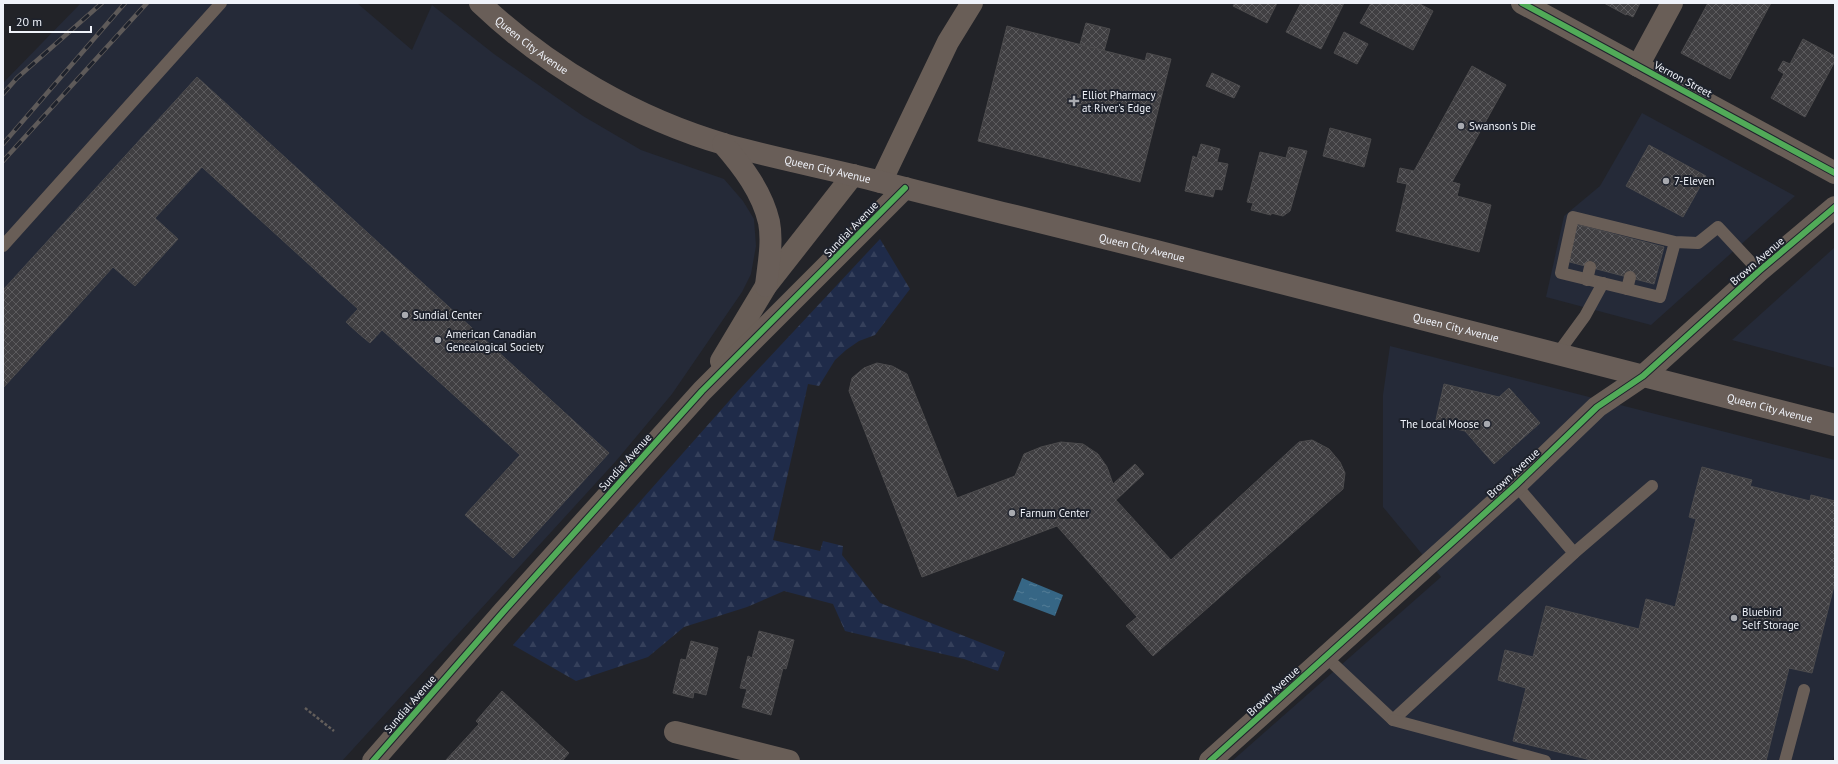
<svg xmlns="http://www.w3.org/2000/svg" width="1838" height="764" viewBox="0 0 1838 764" font-family="'PT Sans',sans-serif">
<style>
.built{fill:#252a38}
.forest{fill:url(#forest-firs)}
.water{fill:url(#water-ripples)}
.building{fill:url(#building-cross-hatch);stroke:#4c4b4d}
.lines{fill:none;stroke-linecap:round;stroke-linejoin:round}
.path{stroke:#635e5b;stroke-width:2.5;stroke-dasharray:3 2;stroke-linecap:butt}
.service{stroke:#695e57;stroke-width:12}
.minor{stroke:#695e57;stroke-width:22}
.primary{stroke:#695e58;stroke-width:22}
.rail-casing{stroke:#5e5a59;stroke-width:4.5}
.rail{stroke:#1e222c;stroke-width:3;stroke-dasharray:9;stroke-linecap:butt}
.cycleway-casing{stroke:#1e222c;stroke-width:8}
.cycleway{stroke:#51ab58;stroke-width:6}
.poi-dot{fill:#a8aab0;stroke:#1e222c;stroke-width:1.5}
.labels{text-anchor:middle;dominant-baseline:central;stroke-width:4;stroke-linejoin:round;paint-order:stroke}
.street-label{font-size:11px;fill:#f0f3fa;stroke:#1e222c}
.poi-label{font-size:11px;fill:#f0f3fa;stroke:#1e222c;text-anchor:start}
</style>
<defs>
<pattern id="forest-firs" width="22" height="20" patternUnits="userSpaceOnUse"><rect width="22" height="20" fill="#1f2b49"/><path d="M5 1l3.5 6h-7zM16 11l3.5 6h-7z" fill="#35405b"/></pattern>
<pattern id="water-ripples" width="26" height="14" patternUnits="userSpaceOnUse"><rect width="26" height="14" fill="#366685"/><path d="M2 4q2-2 4 0t4 0M15 11q2-2 4 0t4 0" fill="none" stroke="#537c97"/></pattern>
<pattern id="building-cross-hatch" width="8" height="8" patternUnits="userSpaceOnUse"><rect width="8" height="8" fill="#403f42"/><path d="M0 0l8 8M0 8l8-8" fill="none" stroke="#5c5b5e"/></pattern>
</defs>
<rect width="100%" height="100%" fill="#222328"/>
<!-- built -->
<g class="built">
<polygon points="81,3 357,3 412,50 432,5 494,54 583,116 641,150 724,179 743,201 754,219 756,246 751,274 742,292 672,394 616,461 342,761 3,761 3,83"/>
<polygon points="1642,113 1795,196 1651,325 1546,297 1564,216 1600,186"/>
<polygon points="1835,247 1835,368 1732,340"/>
<polygon points="1390,346 1835,460 1835,754 1832,761 1232,761 1441,577 1383,507 1383,395"/>
</g>
<!-- forest -->
<polygon class="forest" points="880,239 910,289 875,335 859,341 846,350 835,360 819,386 808,384 773,540 820,551 823,541 843,546 842,555 880,603 1005,652 998,671 964,659 845,631 833,604 784,591 747,607 684,627 648,657 576,681 513,645 737,392"/>
<!-- water -->
<polygon class="water" points="1022,578 1063,595 1055,616 1013,600"/>
<!-- building -->
<g class="building">
<polygon points="1235,3 1277,3 1267,23 1233,6"/>
<polygon points="1301,3 1344,3 1321,49 1286,32"/>
<polygon points="1371,3 1418,3 1433,11 1413,50 1360,23"/>
<polygon points="1604,3 1640,3 1633,17 1627,14 1626,15"/>
<polygon points="1708,3 1771,3 1730,79 1681,53"/>
<polygon points="1086,23 1110,29 1104,51 1080,44"/>
<polygon points="1007,26 1145,61 1147,53 1171,59 1140,182 978,141"/>
<polygon points="1344,32 1368,44 1357,64 1334,53"/>
<polygon points="1803,39 1835,56 1835,61 1805,117 1771,98 1784,74 1778,70 1783,61 1790,64"/>
<polygon points="1472,66 1506,85 1452,182 1460,184 1457,196 1491,205 1479,252 1396,231 1407,184 1397,182 1400,168 1414,171"/>
<polygon points="1212,73 1240,86 1234,98 1206,86"/>
<polygon points="197,77 609,453 513,558 465,515 520,455 382,330 370,343 358,333 346,322 358,309 202,167 155,218 178,239 135,286 113,267 3,388 3,290"/>
<polygon points="1330,128 1371,139 1364,167 1323,156"/>
<polygon points="1201,144 1220,149 1217,162 1228,164 1222,190 1215,189 1213,197 1185,191 1193,156 1197,158"/>
<polygon points="1649,145 1706,176 1683,217 1626,186"/>
<polygon points="1289,147 1307,151 1290,211 1283,216 1271,213 1271,215 1251,210 1253,203 1247,202 1260,152 1286,158"/>
<polygon points="1575,224 1664,247 1654,284 1566,261"/>
<polygon points="877,363 892,366 907,374 957,498 1015,476 1024,454 1041,447 1061,442 1083,444 1098,454 1107,467 1113,484 1135,464 1144,474 1116,500 1171,560 1299,442 1312,440 1329,449 1340,462 1345,473 1343,489 1153,656 1126,626 1137,617 1057,526 922,577 849,391 852,378 864,368"/>
<polygon points="1444,384 1499,397 1509,388 1540,423 1494,464 1465,431 1435,424"/>
<polygon points="1702,467 1752,480 1750,486 1810,501 1811,495 1835,501 1835,582 1812,673 1789,668 1766,761 1595,761 1513,741 1526,688 1498,680 1505,650 1533,657 1546,606 1639,629 1646,599 1675,607 1696,519 1689,517"/>
<polygon points="759,631 794,640 786,669 783,668 771,715 742,707 747,689 740,688 748,656 752,658"/>
<polygon points="691,641 718,648 706,695 694,692 693,698 673,693 681,659 686,660"/>
<polygon points="502,691 569,753 562,761 445,761 479,724 476,721"/>
</g>
<g class="lines">
<!-- path -->
<polyline class="path" points="305,708 334,731"/>
<!-- service -->
<g class="service">
<polyline points="1675,242 1660,297 1561,273 1573,217 1675,242 1698,243 1718,227 1759,271"/>
<polyline points="3,246 221,3"/>
<polyline points="1587,280 1590,267"/>
<polyline points="1627,289 1630,277"/>
<polyline points="1558,353 1585,316 1603,283"/>
<polyline points="1516,485 1574,553"/>
<polyline points="1326,657 1393,720 1574,553 1652,486"/>
<polyline points="1393,720 1545,761"/>
<polyline points="1785,761 1804,690"/>
</g>
<!-- minor -->
<g class="minor">
<polyline points="1522,3 1835,173"/>
<polyline points="1638,66 1672,3"/>
<polyline points="881,182 948,42 972,3"/>
<polyline points="721,361 766,286 853,175"/>
<polyline points="675,732 789,761"/>
<polyline points="373,761 504,611 702,391 905,188"/>
<polyline points="1210,761 1516,485 1597,407 1643,376 1759,271 1835,207"/>
</g>
<!-- primary -->
<g class="primary">
<path id="s1" d="M 480,3 C 548,68 637,119 727,145 C 778,159 830,169 881,182 C 971,205 1062,228 1152,250 C 1380,308 1608,366 1835,425"/>
<path d="M 723,144 C 743,167 762,192 769,222 C 773,243 768,266 766,286"/>
</g>
<!-- rail casing -->
<g class="rail-casing">
<g id="rail">
<polyline points="3,94 17,78 102,3"/>
<polyline points="3,144 125,3"/>
<polyline points="3,161 147,3"/>
</g>
</g>
<!-- rail -->
<use href="#rail" class="rail"/>
<!-- cycleway casing -->
<g class="cycleway-casing">
<g id="cycleway">
<polyline points="1522,3 1835,173"/>
<polyline points="373,761 504,611 702,391 905,188"/>
<polyline points="1210,761 1516,485 1597,407 1643,376 1759,271 1835,207"/>
</g>
</g>
<!-- cycleway -->
<use href="#cycleway" class="cycleway"/>
</g>
<!-- markers -->
<g class="poi-dot">
<path d="M1072 95h4v4h4v4h-4v4h-4v-4h-4v-4h4z"/>
<circle cx="1461" cy="126" r="4"/>
<circle cx="1666" cy="181" r="4"/>
<circle cx="405" cy="315" r="4"/>
<circle cx="438" cy="340" r="4"/>
<circle cx="1487" cy="424" r="4"/>
<circle cx="1012" cy="513" r="4"/>
<circle cx="1734" cy="618" r="4"/>
</g>
<g class="labels">
<!-- street labels -->
<g class="street-label">
<text stroke="none"><textPath href="#s1" startOffset="67">Queen City Avenue</textPath></text>
<text transform="translate(1683 79) rotate(28)">Vernon Street</text>
<text stroke="none"><textPath href="#s1" startOffset="391">Queen City Avenue</textPath></text>
<text transform="translate(851 229) rotate(-46)">Sundial Avenue</text>
<text stroke="none"><textPath href="#s1" startOffset="715">Queen City Avenue</textPath></text>
<text transform="translate(1757 261) rotate(-41)">Brown Avenue</text>
<text stroke="none"><textPath href="#s1" startOffset="1039">Queen City Avenue</textPath></text>
<text stroke="none"><textPath href="#s1" startOffset="1363">Queen City Avenue</textPath></text>
<text transform="translate(625 462) rotate(-48)">Sundial Avenue</text>
<text transform="translate(1513 473) rotate(-43)">Brown Avenue</text>
<text transform="translate(1273 691) rotate(-43)">Brown Avenue</text>
<text transform="translate(410 704) rotate(-49)">Sundial Avenue</text>
</g>
<!-- poi labels -->
<g class="poi-label">
<text x="1082" y="95">Elliot Pharmacy<tspan x="1082" dy="13">at River's Edge</tspan></text>
<text x="1469" y="126">Swanson's Die</text>
<text x="1674" y="181">7-Eleven</text>
<text x="413" y="315">Sundial Center</text>
<text x="446" y="334">American Canadian<tspan x="446" dy="13">Genealogical Society</tspan></text>
<text x="1479" y="424" text-anchor="end">The Local Moose</text>
<text x="1020" y="513">Farnum Center</text>
<text x="1742" y="612">Bluebird<tspan x="1742" dy="13">Self Storage</tspan></text>
</g>
</g>
<!-- border -->
<rect width="1838" height="764" fill="none" stroke="#f0f3fa" stroke-width="8"/>
<!-- scale -->
<path d="M10 26v6h81v-6" fill="none" stroke="#f0f3fa" stroke-width="2"/>
<text x="16" y="26" font-size="12" fill="#f0f3fa" stroke="#1e222c" stroke-width="3" paint-order="stroke">20 m</text>
</svg>
